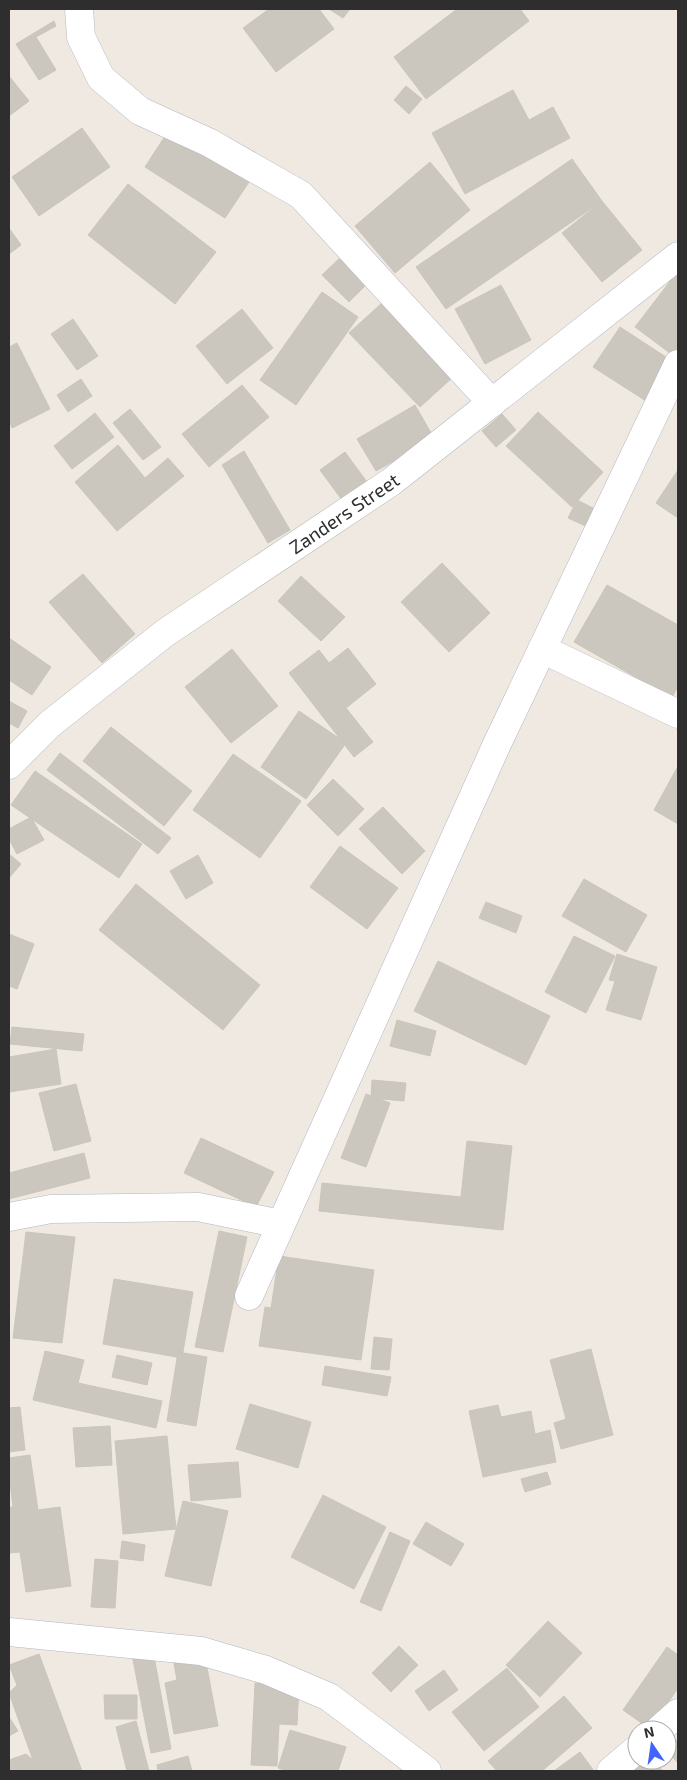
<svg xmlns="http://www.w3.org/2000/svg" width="687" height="1780" viewBox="0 0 687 1780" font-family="'Exo 2',sans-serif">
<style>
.building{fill:#cbc7bf;stroke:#cbc5ba}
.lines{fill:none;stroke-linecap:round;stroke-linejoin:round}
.street-casing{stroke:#b4b7c1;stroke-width:29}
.street{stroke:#fff;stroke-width:28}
.labels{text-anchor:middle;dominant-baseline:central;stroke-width:4.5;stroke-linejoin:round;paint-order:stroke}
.street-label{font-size:19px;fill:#2e2e2e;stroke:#fff}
</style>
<rect width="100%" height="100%" fill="#efe9e1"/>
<!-- building -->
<g class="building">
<polygon points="269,9 319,9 334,29 276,72 243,28"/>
<polygon points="329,9 350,9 343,18"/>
<polygon points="457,9 520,9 529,21 426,99 394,57"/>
<polygon points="54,21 56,26 36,37 56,70 39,80 16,44"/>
<polygon points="9,76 29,101 9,116"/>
<polygon points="406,86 422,99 409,114 394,100"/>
<polygon points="513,90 529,120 553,107 570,138 465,194 432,133"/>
<polygon points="82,128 110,167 39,216 12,177"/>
<polygon points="169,130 249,182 225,218 145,167"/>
<polygon points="572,159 602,201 446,309 416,267"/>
<polygon points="430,162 470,210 395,273 355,226"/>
<polygon points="128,184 216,252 175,304 88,235"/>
<polygon points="602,201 642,250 602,282 562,233"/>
<polygon points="9,228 21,245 9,254"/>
<polygon points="342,256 369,282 349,302 322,275"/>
<polygon points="678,271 678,351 674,356 635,327"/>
<polygon points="501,285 531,340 485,364 455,309"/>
<polygon points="322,292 358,317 296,405 260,380"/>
<polygon points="383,302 453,377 420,407 349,333"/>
<polygon points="242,309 273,348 227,384 196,346"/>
<polygon points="73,319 98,356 77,370 51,334"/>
<polygon points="620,327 672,361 646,401 593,367"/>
<polygon points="17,343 50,409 12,428 9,420 9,347"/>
<polygon points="81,379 92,396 68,412 57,395"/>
<polygon points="242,385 269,417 209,467 182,434"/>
<polygon points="415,405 434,438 376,471 357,439"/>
<polygon points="130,409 161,447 143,460 113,423"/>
<polygon points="538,412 603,472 572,507 506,446"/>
<polygon points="95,413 114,437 72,469 54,446"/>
<polygon points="502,414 516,430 496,447 482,431"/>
<polygon points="118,445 145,478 168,458 184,476 117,531 75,482"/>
<polygon points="244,451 290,530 268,543 222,465"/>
<polygon points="345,452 367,482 342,500 320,470"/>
<polygon points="678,470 678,518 656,503"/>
<polygon points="577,500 597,510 588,527 568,518"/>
<polygon points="442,563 490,613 449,652 401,602"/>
<polygon points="83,574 135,634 102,663 49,602"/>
<polygon points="301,576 345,617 321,641 278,601"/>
<polygon points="607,585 678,625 678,686 672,698 574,642"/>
<polygon points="9,638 51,667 32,695 9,680"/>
<polygon points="348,648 376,684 346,708 373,742 354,757 289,673 319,650 329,663"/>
<polygon points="232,649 278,706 231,743 185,687"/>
<polygon points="9,701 27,711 18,728 9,723"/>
<polygon points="299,711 346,743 306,799 261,767"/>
<polygon points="111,727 192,791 164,826 83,761"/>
<polygon points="60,753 171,838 158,854 47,770"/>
<polygon points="233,754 301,801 260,858 193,810"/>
<polygon points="678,766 678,824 654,810"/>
<polygon points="35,771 142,844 119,878 11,805"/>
<polygon points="333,779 364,809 338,836 307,805"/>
<polygon points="383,807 425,851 402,874 359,829"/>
<polygon points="31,817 44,840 17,854 9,839 9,829"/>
<polygon points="340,846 398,888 367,929 310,887"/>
<polygon points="9,854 21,864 9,878"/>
<polygon points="198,855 213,883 186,899 170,871"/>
<polygon points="584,879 647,915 626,952 562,916"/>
<polygon points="136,884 260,985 223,1030 99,930"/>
<polygon points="486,902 522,916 516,933 479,918"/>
<polygon points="9,934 34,944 17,989 9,986"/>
<polygon points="574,936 615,956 586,1013 545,992"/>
<polygon points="617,954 657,967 641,1020 606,1010 615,981 609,980"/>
<polygon points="438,961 550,1016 526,1065 414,1011"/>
<polygon points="397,1020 436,1031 430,1056 390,1046"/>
<polygon points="12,1027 84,1034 82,1051 10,1044"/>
<polygon points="56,1049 61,1084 9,1092 9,1057"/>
<polygon points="372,1080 406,1083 404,1101 371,1098"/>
<polygon points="76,1084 91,1141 54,1151 39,1093"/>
<polygon points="366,1094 390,1103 366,1167 341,1158"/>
<polygon points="201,1138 274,1172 256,1207 184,1173"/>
<polygon points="467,1141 512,1146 503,1230 319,1211 322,1183 461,1197"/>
<polygon points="84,1153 90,1178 9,1199 9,1173"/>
<polygon points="219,1231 247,1237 223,1352 195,1347"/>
<polygon points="26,1232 75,1237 62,1343 13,1338"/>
<polygon points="279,1256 374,1270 361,1360 259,1346 265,1307 271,1308"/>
<polygon points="114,1279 193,1292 182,1358 103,1344"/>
<polygon points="374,1337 392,1339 389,1370 371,1369"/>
<polygon points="591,1349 613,1435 561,1449 554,1423 566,1419 550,1360"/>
<polygon points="45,1351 84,1360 78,1383 162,1401 156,1428 33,1400"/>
<polygon points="178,1352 207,1357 196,1426 167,1421"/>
<polygon points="117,1355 152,1363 147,1385 112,1377"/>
<polygon points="325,1366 391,1377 387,1396 322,1385"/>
<polygon points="250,1404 311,1422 298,1468 236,1449"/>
<polygon points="498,1405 501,1417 531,1411 535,1434 550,1430 556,1462 483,1477 469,1411"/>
<polygon points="20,1407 25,1450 9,1452 9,1408"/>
<polygon points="110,1426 112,1465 76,1467 73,1428"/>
<polygon points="167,1436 176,1529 123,1534 115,1441"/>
<polygon points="30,1455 38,1510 60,1507 71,1586 26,1592 20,1552 9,1553 9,1507 13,1507 9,1475 9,1458"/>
<polygon points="238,1462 241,1497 191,1501 188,1465"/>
<polygon points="547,1472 551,1484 525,1492 521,1479"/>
<polygon points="323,1495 386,1527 354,1589 291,1557"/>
<polygon points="183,1501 228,1511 211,1586 165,1576"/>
<polygon points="426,1522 464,1544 451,1566 413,1544"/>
<polygon points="390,1532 410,1541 381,1611 360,1602"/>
<polygon points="122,1541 145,1545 143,1561 120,1558"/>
<polygon points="95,1559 118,1561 115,1608 91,1607"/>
<polygon points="548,1621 582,1653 540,1697 506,1665"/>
<polygon points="151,1640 171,1749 151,1753 130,1644"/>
<polygon points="202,1641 218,1726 174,1734 165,1683 177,1680 171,1647"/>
<polygon points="399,1646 418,1665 391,1692 372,1673"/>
<polygon points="667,1647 678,1655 678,1688 650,1729 623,1710"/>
<polygon points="39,1654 82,1771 9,1771 9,1760 26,1754 33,1760 9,1693 17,1685 9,1665"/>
<polygon points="507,1668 539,1707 484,1751 452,1712"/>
<polygon points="444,1670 458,1690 429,1711 415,1691"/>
<polygon points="255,1683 299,1685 297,1725 279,1724 277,1766 251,1765"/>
<polygon points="104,1695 137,1695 137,1719 105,1719"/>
<polygon points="564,1696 592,1728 542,1771 497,1771 488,1761"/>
<polygon points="9,1717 18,1731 9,1736"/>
<polygon points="136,1721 149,1771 127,1771 116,1727"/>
<polygon points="290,1730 346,1747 338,1771 288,1771 278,1768"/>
<polygon points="678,1739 678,1763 667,1751 667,1749"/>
<polygon points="580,1752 594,1771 554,1771"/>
<polygon points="188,1756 192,1771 158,1771 157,1765"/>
<polygon points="645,1760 653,1760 663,1771 632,1771"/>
</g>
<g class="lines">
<!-- street casing -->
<g class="street-casing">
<g id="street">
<polyline points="79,9 81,37 101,78 140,111 210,143 301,195 492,403"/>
<polyline points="542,649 678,714"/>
<polyline points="9,765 50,724 165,633 391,482 678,256"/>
<polyline points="9,1217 51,1209 198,1207 281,1224"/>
<polyline points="249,1296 497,744 678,364"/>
<polyline points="9,1632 201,1651 266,1670 329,1697 427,1771"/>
<polyline points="659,1730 678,1713"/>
<polyline points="611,1771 637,1749"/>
</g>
</g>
<!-- street -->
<use href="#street" class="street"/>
</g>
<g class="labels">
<!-- street labels -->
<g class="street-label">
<text transform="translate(344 513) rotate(-34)">Zanders Street</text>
</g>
</g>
<!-- border -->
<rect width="687" height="1780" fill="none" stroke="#2e2e2e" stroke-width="20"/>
<!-- north arrow -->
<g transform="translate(652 1745) rotate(347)"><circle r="24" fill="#ffffff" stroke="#ababab"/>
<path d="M0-4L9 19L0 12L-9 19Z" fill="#4264fb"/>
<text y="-8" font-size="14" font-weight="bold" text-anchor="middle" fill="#2e2e2e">N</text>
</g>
</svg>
